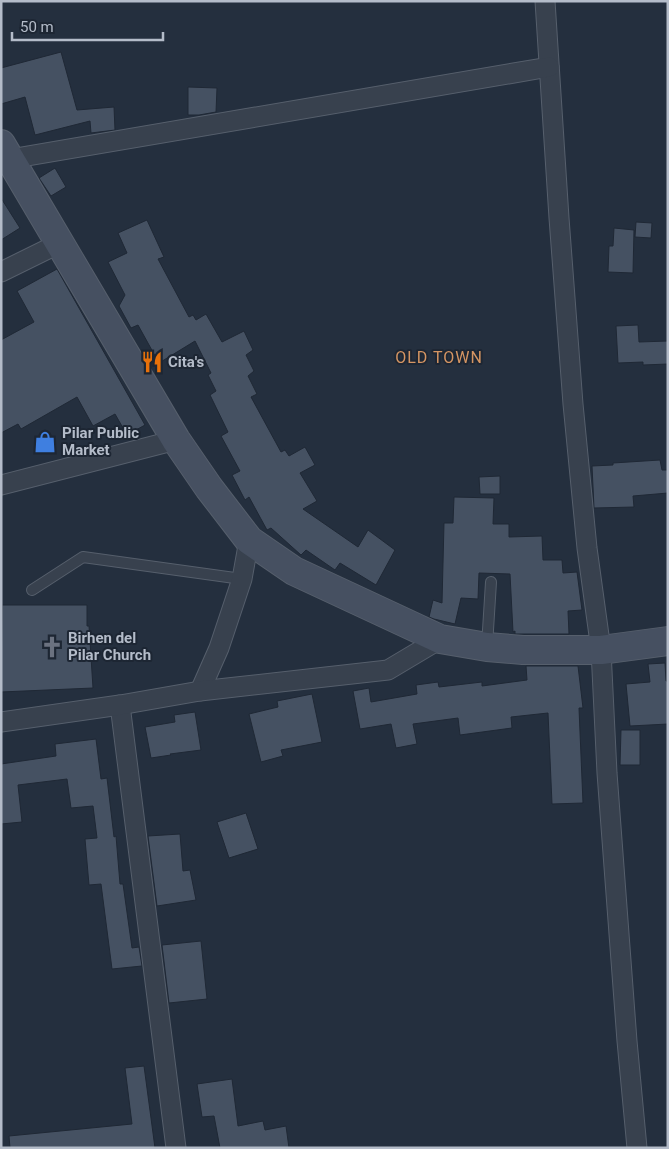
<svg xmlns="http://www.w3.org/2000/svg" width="669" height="1149" viewBox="0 0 669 1149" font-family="Roboto,sans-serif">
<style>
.building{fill:#455162;stroke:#1f2835}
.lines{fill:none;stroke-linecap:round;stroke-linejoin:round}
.service-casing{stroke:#565f6c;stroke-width:12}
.minor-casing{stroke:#565f6c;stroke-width:21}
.secondary-casing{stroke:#565f6c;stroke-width:30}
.service{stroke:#38414e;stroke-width:10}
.minor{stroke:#38414e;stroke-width:19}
.secondary{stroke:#465061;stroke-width:28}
.labels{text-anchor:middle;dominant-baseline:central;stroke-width:4;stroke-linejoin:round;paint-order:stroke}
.poi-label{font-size:15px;font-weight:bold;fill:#b4bcc9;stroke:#1d2633;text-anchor:start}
.neighbourhood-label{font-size:16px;letter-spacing:1px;fill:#d59563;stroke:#1d2633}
</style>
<rect width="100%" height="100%" fill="#242f3e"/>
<!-- building -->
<g class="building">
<polygon points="61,52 77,110 114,107 115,130 91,133 90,121 35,135 25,97 1,104 1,68"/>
<polygon points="188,87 217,88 216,112 199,115 188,115"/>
<polygon points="55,168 66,187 51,196 39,178"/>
<polygon points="1,198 20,228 1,240"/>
<polygon points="147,220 164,257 158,259 189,317 193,315 196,320 206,314 222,342 244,331 253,350 246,355 254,371 248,376 257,394 251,397 281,452 285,450 289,456 305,447 315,465 300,473 317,501 303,509 358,547 368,530 395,550 376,585 340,563 335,570 306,550 301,555 271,528 267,530 249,497 245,500 232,475 240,471 221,436 228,432 210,395 216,391 208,375 211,373 195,341 159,363 138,325 131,328 119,306 125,295 108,262 127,253 118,233"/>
<polygon points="636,222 652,223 651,238 635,237"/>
<polygon points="614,228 634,230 633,273 608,272 609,246 613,246"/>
<polygon points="57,269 145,425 127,435 115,414 93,426 77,397 21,429 18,424 1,433 1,340 34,322 17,291"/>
<polygon points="638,325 639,342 668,341 668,364 643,365 643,362 618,363 616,326"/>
<polygon points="660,460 662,470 668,470 668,493 633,496 634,507 594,508 592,466 613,465 613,463"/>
<polygon points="500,476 500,494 480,494 479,477"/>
<polygon points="454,497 494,498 493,524 509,524 509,537 542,536 543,560 562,560 563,573 577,572 582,610 568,611 569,634 515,634 515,631 513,632 510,574 479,573 478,599 461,598 455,624 434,619 429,617 433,600 442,603 444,523 453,523"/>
<polygon points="2,605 87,605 87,626 89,626 93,688 1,692"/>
<polygon points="665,663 666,681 668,681 668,724 630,726 626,684 650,682 648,664"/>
<polygon points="526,666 578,666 583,708 579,708 583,803 552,804 548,713 511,717 512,728 460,735 458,718 413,724 417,744 396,748 391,724 360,729 353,691 369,688 371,702 417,694 416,685 438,682 439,687 482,682 482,686 527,680"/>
<polygon points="312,694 322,742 281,750 283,756 261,762 249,714 278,707 277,701"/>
<polygon points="195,712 201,750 170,754 171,755 151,758 145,727 175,722 174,715"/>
<polygon points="621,730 640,730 640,765 620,765"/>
<polygon points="96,739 101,779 107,778 114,837 116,836 120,884 123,884 132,948 139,947 142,966 112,969 101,884 89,885 85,839 97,838 93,806 71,808 67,779 18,785 22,822 1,824 1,764 56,756 55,744"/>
<polygon points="246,813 258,849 229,858 217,822"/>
<polygon points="180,834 183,871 190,870 196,900 157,906 148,836"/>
<polygon points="201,941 207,999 169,1003 162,945"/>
<polygon points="144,1066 155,1148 10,1148 9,1136 132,1124 125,1068"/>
<polygon points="232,1079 238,1126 263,1121 265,1130 286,1126 289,1148 220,1148 214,1116 202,1117 197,1084"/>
</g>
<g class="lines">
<!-- service casing -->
<g class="service-casing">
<g id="service">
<polyline points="32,590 83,557 242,579"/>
<polyline points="487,646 491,582"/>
</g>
</g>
<!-- minor casing -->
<g class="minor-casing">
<g id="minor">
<polyline points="545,1 559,218 573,404 587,548 601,650 607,773 627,1041 637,1148"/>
<polyline points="10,159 549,67"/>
<polyline points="1,272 60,243"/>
<polyline points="1,485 176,440"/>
<polyline points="200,691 219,648 242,579 249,540"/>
<polyline points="120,705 176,1148"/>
<polyline points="1,722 120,705 200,691 388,670 440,639"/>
</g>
</g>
<!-- secondary casing -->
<g class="secondary-casing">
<polyline id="secondary" points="1,144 176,440 209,488 249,540 294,571 440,639 487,647 523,650 601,650 668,641"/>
</g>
<!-- service -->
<use href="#service" class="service"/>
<!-- minor -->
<use href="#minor" class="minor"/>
<!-- secondary -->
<use href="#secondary" class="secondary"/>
</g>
<!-- icons -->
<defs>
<g id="restaurant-bare" transform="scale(1.725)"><path d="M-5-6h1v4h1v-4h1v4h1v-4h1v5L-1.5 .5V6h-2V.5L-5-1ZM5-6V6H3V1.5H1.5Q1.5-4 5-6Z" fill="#e8710a" stroke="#1d2633" stroke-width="2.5" paint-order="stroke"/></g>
<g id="shop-bare" transform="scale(1.725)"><path d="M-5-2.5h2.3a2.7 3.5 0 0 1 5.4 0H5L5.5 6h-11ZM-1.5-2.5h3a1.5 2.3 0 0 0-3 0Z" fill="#3f7fe0" stroke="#1d2633" stroke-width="2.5" paint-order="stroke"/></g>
<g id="church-bare" transform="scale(1.725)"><path d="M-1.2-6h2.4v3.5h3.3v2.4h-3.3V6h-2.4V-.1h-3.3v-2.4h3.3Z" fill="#6b7280" stroke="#1d2633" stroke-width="2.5" paint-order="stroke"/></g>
</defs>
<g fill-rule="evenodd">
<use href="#restaurant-bare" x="152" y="362"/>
<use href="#shop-bare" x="45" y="442"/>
<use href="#church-bare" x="52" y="647"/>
</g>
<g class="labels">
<!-- poi labels -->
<g class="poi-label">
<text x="168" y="362">Cita's</text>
<text x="62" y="433">Pilar Public<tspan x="62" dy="17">Market</tspan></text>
<text x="68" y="638">Birhen del<tspan x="68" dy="17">Pilar Church</tspan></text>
</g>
<!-- neighbourhood labels -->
<g class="neighbourhood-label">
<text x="439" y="357">OLD TOWN</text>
</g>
</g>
<!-- border -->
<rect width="669" height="1149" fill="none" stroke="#b4bcc9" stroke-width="5"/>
<!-- scale -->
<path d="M12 32v8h151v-8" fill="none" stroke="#b4bcc9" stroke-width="2.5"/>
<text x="20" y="32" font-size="15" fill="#b4bcc9" stroke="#1d2633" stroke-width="4" paint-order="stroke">50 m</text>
</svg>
